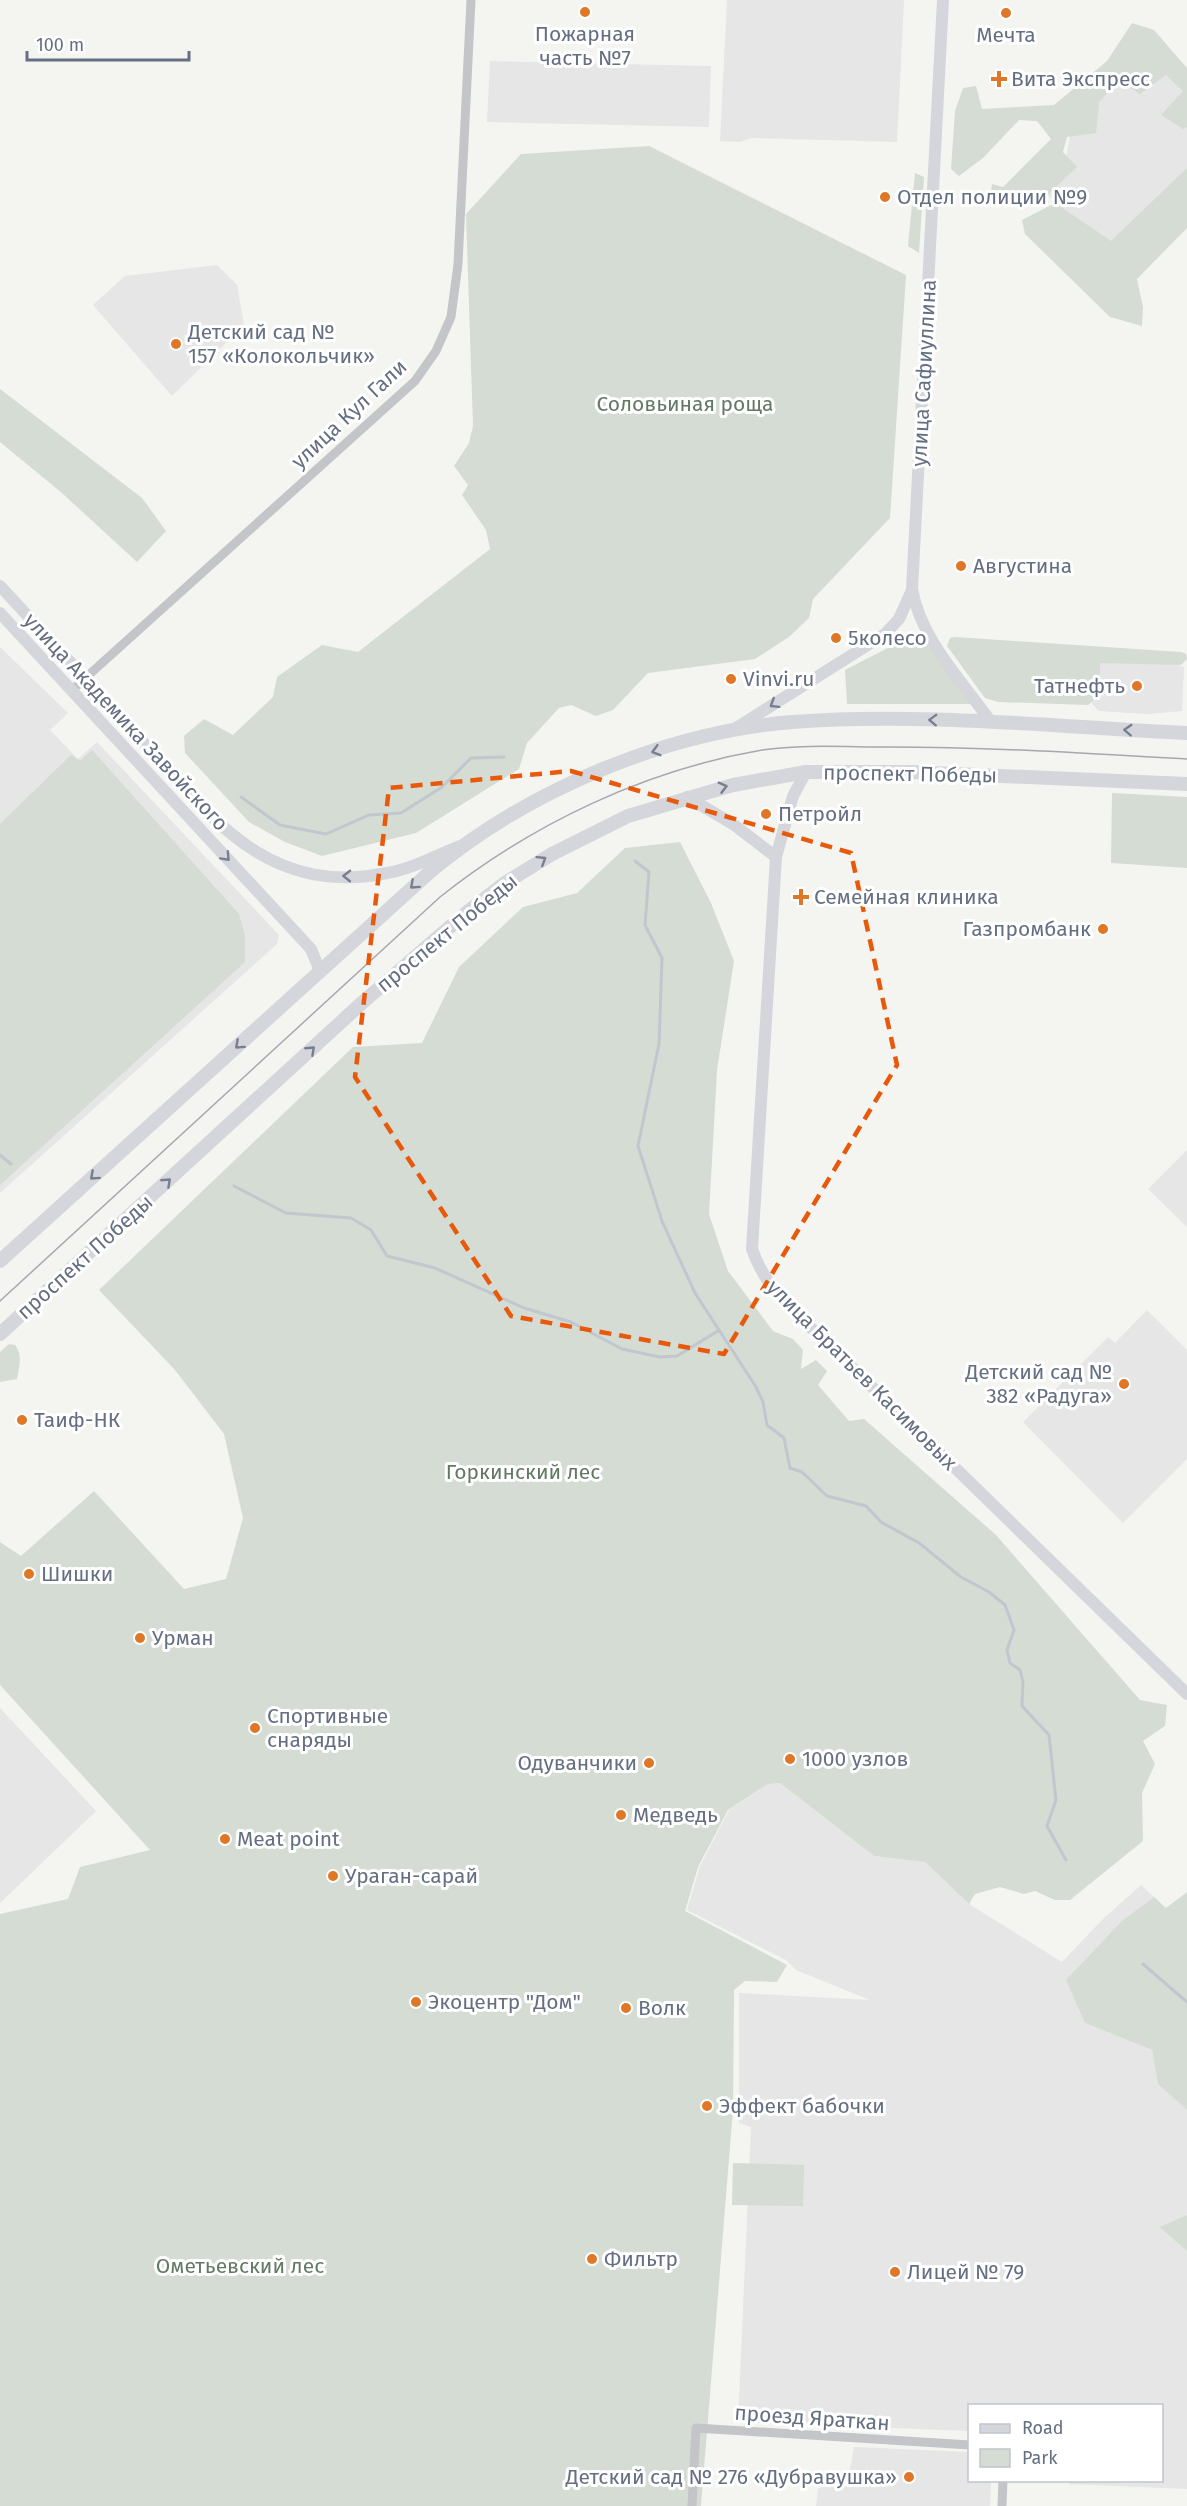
<svg xmlns="http://www.w3.org/2000/svg" width="1187" height="2506" viewBox="0 0 1187 2506" font-family="'Fira Sans',sans-serif">
<style>
.built{fill:#e5e6e5}
.green{fill:#d4dcd3}
.lines{fill:none;stroke-linecap:round;stroke-linejoin:round}
.stream{stroke:#c0c7ce;stroke-width:3}
.street{stroke:#c3c5c9;stroke-width:9}
.secondary{stroke:#d4d6dc;stroke-width:12}
.primary{stroke:#d4d6dc;stroke-width:14}
.tram{stroke:#a5a8af;stroke-width:1.5}
.oneway{stroke:#767e90}
.marked{fill:none;stroke:#e8590c;stroke-width:4.5;stroke-dasharray:12 8;stroke-linejoin:round}
.poi-dot{fill:#e07727;stroke:#fff;stroke-width:2}
.labels{text-anchor:middle;dominant-baseline:central;stroke-width:6;stroke-linejoin:round;paint-order:stroke}
.poi-label{font-size:21px;fill:#656f82;stroke:#fff;text-anchor:start}
.street-label{font-size:21px;fill:#656f82;stroke:#fff}
.park-label{font-size:21px;fill:#637963;stroke:#fff}
</style>
<rect width="100%" height="100%" fill="#f4f5f1"/>
<!-- built -->
<g class="built">
<polygon points="727,0 904,0 897,142 751,138 740,142 720,141"/>
<polygon points="1141,35 1187,87 1187,189 1116,261 1039,187 1065,162 1072,126"/>
<polygon points="490,61 711,66 709,127 487,122"/>
<polygon points="217,265 237,285 244,325 172,396 93,305 125,276"/>
<polygon points="0,647 68,713 50,730 78,759 97,742 279,935 277,944 0,1193"/>
<polygon points="1092,658 1149,658 1184,667 1182,711 1147,714 1099,711 1092,704"/>
<polygon points="1187,1150 1187,1227 1148,1189"/>
<polygon points="1147,1310 1187,1350 1187,1459 1123,1523 1023,1422 1108,1337 1115,1343"/>
<polygon points="0,1708 96,1811 0,1903"/>
<polygon points="780,1783 874,1856 925,1862 969,1904 1062,1962 1103,1919 1141,1885 1154,1897 1123,1920 1085,2023 1152,2050 1158,2084 1187,2110 1187,2215 1159,2227 1187,2251 1187,2489 1069,2484 1069,2480 1162,2480 1162,2406 970,2406 969,2431 738,2422 751,2127 739,2123 739,1993 870,2000 796,1970 786,1960 687,1910 700,1866 729,1810 768,1784"/>
<polygon points="854,2447 969,2452 970,2480 991,2481 990,2506 816,2506 818,2489 822,2486 847,2486"/>
</g>
<!-- green -->
<g class="green">
<polygon points="1132,23 1154,30 1187,68 1187,127 1183,129 1161,115 1183,91 1166,75 1140,94 1119,81 1099,102 1096,133 1067,137 1063,152 1077,167 1037,205 990,199 992,184 1003,187 1051,139 1037,121 1019,120 983,158 959,176 951,169 955,111 963,88 976,86 982,109 1054,105 1107,61"/>
<polygon points="649,146 906,275 890,518 813,599 809,618 789,637 755,659 648,673 613,710 596,716 571,705 559,708 527,743 519,769 416,833 322,856 285,842 249,822 185,753 184,736 204,719 233,735 273,697 277,677 322,645 358,652 490,549 486,530 462,495 468,485 454,466 469,443 473,426 466,214 521,154"/>
<polygon points="1187,168 1187,228 1137,279 1143,307 1142,326 1110,317 1025,234 1022,220 1055,203 1111,241"/>
<polygon points="915,173 924,177 919,253 908,246"/>
<polygon points="0,389 142,498 166,531 137,562 62,493 0,442"/>
<polygon points="955,637 1181,652 1186,654 1187,659 1181,665 1100,663 1100,695 1088,705 998,702 985,698 947,646 950,638"/>
<polygon points="903,640 927,644 971,704 847,704 845,670"/>
<polygon points="92,750 239,914 245,936 245,962 0,1185 0,824 71,755 80,761"/>
<polygon points="1112,793 1187,797 1187,868 1111,863"/>
<polygon points="680,842 711,903 734,961 717,1070 709,1214 728,1271 773,1331 793,1339 803,1350 801,1369 816,1360 827,1371 818,1385 849,1421 864,1419 996,1535 1140,1700 1167,1705 1165,1726 1143,1741 1155,1764 1142,1793 1143,1841 1070,1900 1055,1900 1035,1891 1024,1894 1000,1887 975,1894 969,1904 925,1862 874,1856 780,1783 768,1784 728,1810 698,1867 685,1911 787,1965 777,1982 745,1981 734,1990 733,2109 701,2506 0,2506 0,1914 68,1899 80,1867 150,1850 0,1685 0,1542 21,1556 94,1491 184,1589 226,1579 243,1518 224,1434 175,1370 99,1290 353,1047 422,1043 459,967 523,907 577,893 625,848"/>
<path d="M 9,1344 L 15,1345 C 23,1355 19,1367 17,1379 L 0,1382 L 0,1352 Z"/>
<polygon points="1187,1892 1187,2110 1158,2084 1152,2050 1085,2023 1066,1980 1123,1920 1154,1897 1166,1908"/>
<polygon points="733,2163 804,2165 803,2206 732,2205"/>
<polygon points="1187,2215 1187,2251 1159,2227"/>
</g>
<g class="lines">
<!-- stream -->
<g class="stream">
<polyline points="241,797 280,825 326,834 369,815 401,813 442,787 471,758 504,757"/>
<polyline points="635,861 649,872 645,925 662,958 659,1044 638,1146 662,1221 695,1293 756,1387 763,1402 767,1425 784,1438 790,1468 802,1472 827,1496 866,1506 881,1522 919,1543 961,1577 989,1592 1005,1605 1014,1630 1007,1650 1010,1663 1020,1670 1023,1682 1022,1706 1049,1735 1056,1800 1047,1826 1066,1860"/>
<polyline points="0,1155 11,1164"/>
<polyline points="234,1186 286,1213 351,1218 371,1230 387,1256 435,1268 524,1308 571,1322 622,1349 660,1357 677,1356 718,1331"/>
<polyline points="1143,1964 1187,2002"/>
</g>
<!-- street -->
<g class="street">
<polyline points="72,690 415,381 436,351 451,317 458,264 471,0"/>
<polyline points="692,2506 696,2428 970,2445"/>
<polyline points="1002,2506 1003,2480"/>
</g>
<!-- secondary -->
<g class="secondary">
<path d="M 943,0 L 912,589 C 921,640 962,681 991,722"/>
<path d="M 0,586 C 48,637 95,689 142,741 C 212,819 269,897 387,873 C 412,869 437,855 460,846"/>
<polyline points="0,613 311,949 320,971"/>
<polyline points="736,728 885,634 899,619 912,590"/>
<path d="M 806,772 L 793,796 L 776,857 L 752,1249 C 767,1292 797,1314 829,1345 L 1187,1694"/>
<polyline points="687,797 733,824 776,857"/>
</g>
<!-- primary -->
<g class="primary">
<path d="M 0,1261 L 432,870 C 529,790 666,732 792,722 C 923,712 1056,727 1187,733"/>
<polyline points="0,1334 364,1001 466,913 505,883 552,854 628,816 733,785 806,772 910,772 1187,784"/>
</g>
<!-- tram -->
<path class="tram" d="M 0,1301 L 440,897 C 532,824 645,770 762,750 C 803,744 847,747 888,747 C 988,747 1087,753 1187,759"/>
</g>
<!-- one-way arrows -->
<defs><path id="oneway-chevron" d="M-2-3.5L2.5 0L-2 3.5" fill="none" stroke-width="1.6" stroke-linecap="round" stroke-linejoin="round" transform="scale(1.5)"/></defs>
<g class="oneway">
<use href="#oneway-chevron" transform="translate(774 704) rotate(148)"/>
<use href="#oneway-chevron" transform="translate(933 720) rotate(-178)"/>
<use href="#oneway-chevron" transform="translate(1128 730) rotate(-177)"/>
<use href="#oneway-chevron" transform="translate(656 751) rotate(164)"/>
<use href="#oneway-chevron" transform="translate(723 787) rotate(-15)"/>
<use href="#oneway-chevron" transform="translate(226 857) rotate(47)"/>
<use href="#oneway-chevron" transform="translate(542 860) rotate(-32)"/>
<use href="#oneway-chevron" transform="translate(347 876) rotate(-179)"/>
<use href="#oneway-chevron" transform="translate(414 885) rotate(138)"/>
<use href="#oneway-chevron" transform="translate(239 1045) rotate(138)"/>
<use href="#oneway-chevron" transform="translate(311 1050) rotate(-43)"/>
<use href="#oneway-chevron" transform="translate(94 1176) rotate(138)"/>
<use href="#oneway-chevron" transform="translate(167 1182) rotate(-43)"/>
</g>
<!-- marked area -->
<path class="marked" d="M 571,771 L 851,853 L 897,1065 L 724,1354 L 511,1316 L 355,1077 L 389,788 Z"/>
<!-- markers -->
<g class="poi-dot">
<circle cx="585" cy="12" r="6"/>
<circle cx="1006" cy="13" r="6"/>
<path d="M996 70h6v6h6v6h-6v6h-6v-6h-6v-6h6z"/>
<circle cx="885" cy="197" r="6"/>
<circle cx="176" cy="344" r="6"/>
<circle cx="961" cy="566" r="6"/>
<circle cx="836" cy="638" r="6"/>
<circle cx="731" cy="679" r="6"/>
<circle cx="1137" cy="686" r="6"/>
<circle cx="766" cy="814" r="6"/>
<path d="M798 888h6v6h6v6h-6v6h-6v-6h-6v-6h6z"/>
<circle cx="1103" cy="929" r="6"/>
<circle cx="1124" cy="1384" r="6"/>
<circle cx="22" cy="1420" r="6"/>
<circle cx="29" cy="1574" r="6"/>
<circle cx="140" cy="1638" r="6"/>
<circle cx="255" cy="1728" r="6"/>
<circle cx="790" cy="1759" r="6"/>
<circle cx="649" cy="1763" r="6"/>
<circle cx="621" cy="1815" r="6"/>
<circle cx="225" cy="1839" r="6"/>
<circle cx="333" cy="1876" r="6"/>
<circle cx="416" cy="2002" r="6"/>
<circle cx="626" cy="2008" r="6"/>
<circle cx="707" cy="2106" r="6"/>
<circle cx="592" cy="2259" r="6"/>
<circle cx="895" cy="2272" r="6"/>
<circle cx="909" cy="2477" r="6"/>
</g>
<g class="labels">
<!-- poi labels -->
<g class="poi-label">
<text x="585" y="34" text-anchor="middle">Пожарная<tspan x="585" dy="24">часть №7</tspan></text>
<text x="1006" y="35" text-anchor="middle">Мечта</text>
<text x="1011" y="79">Вита Экспресс</text>
<text x="897" y="197">Отдел полиции №9</text>
<text x="188" y="332">Детский сад №<tspan x="188" dy="24">157 «Колокольчик»</tspan></text>
<text x="973" y="566">Августина</text>
<text x="848" y="638">5колесо</text>
<text x="743" y="679">Vinvi.ru</text>
<text x="1125" y="686" text-anchor="end">Татнефть</text>
<text x="778" y="814">Петройл</text>
<text x="814" y="897">Семейная клиника</text>
<text x="1091" y="929" text-anchor="end">Газпромбанк</text>
<text x="1112" y="1372" text-anchor="end">Детский сад №<tspan x="1112" dy="24">382 «Радуга»</tspan></text>
<text x="34" y="1420">Таиф-НК</text>
<text x="41" y="1574">Шишки</text>
<text x="152" y="1638">Урман</text>
<text x="267" y="1716">Спортивные<tspan x="267" dy="24">снаряды</tspan></text>
<text x="802" y="1759">1000 узлов</text>
<text x="637" y="1763" text-anchor="end">Одуванчики</text>
<text x="633" y="1815">Медведь</text>
<text x="237" y="1839">Meat point</text>
<text x="345" y="1876">Ураган-сарай</text>
<text x="428" y="2002">Экоцентр "Дом"</text>
<text x="638" y="2008">Волк</text>
<text x="719" y="2106">Эффект бабочки</text>
<text x="604" y="2259">Фильтр</text>
<text x="907" y="2272">Лицей № 79</text>
<text x="897" y="2477" text-anchor="end">Детский сад № 276 «Дубравушка»</text>
</g>
<!-- street labels -->
<g class="street-label">
<text transform="translate(924 373) rotate(-87)">улица Сафиуллина</text>
<text transform="translate(349 414) rotate(-43)">улица Кул Гали</text>
<text transform="translate(126 722) rotate(47)">улица Академика Завойского</text>
<text transform="translate(910 774) rotate(1)">проспект Победы</text>
<text transform="translate(447 933) rotate(-39)">проспект Победы</text>
<text transform="translate(85 1257) rotate(-42)">проспект Победы</text>
<text transform="translate(862 1375) rotate(45)">улица Братьев Касимовых</text>
<text transform="translate(812 2418) rotate(4)">проезд Яраткан</text>
</g>
<!-- park labels -->
<g class="park-label">
<text x="685" y="404">Соловьиная роща</text>
<text x="523" y="1472">Горкинский лес</text>
<text x="240" y="2266">Ометьевский лес</text>
</g>
</g>
<!-- legend -->
<rect x="968" y="2404" width="195" height="78" fill="#ffffff" stroke="#c1c5cd" stroke-width="1.5"/>
<rect x="980" y="2424" width="30" height="9" fill="#d4d6dc" stroke="#c1c5cd" stroke-width="1.5"/>
<text x="1022" y="2434" font-size="18" fill="#656f82">Road</text>
<rect x="980" y="2449" width="30" height="18" fill="#d4dcd3" stroke="#c1c5cd" stroke-width="1.5"/>
<text x="1022" y="2464" font-size="18" fill="#656f82">Park</text>
<!-- scale -->
<path d="M27 51v9h162v-9" fill="none" stroke="#656f82" stroke-width="3"/>
<text x="36" y="51" font-size="18" fill="#656f82" stroke="#ffffff" stroke-width="4.5" paint-order="stroke">100 m</text>
</svg>
